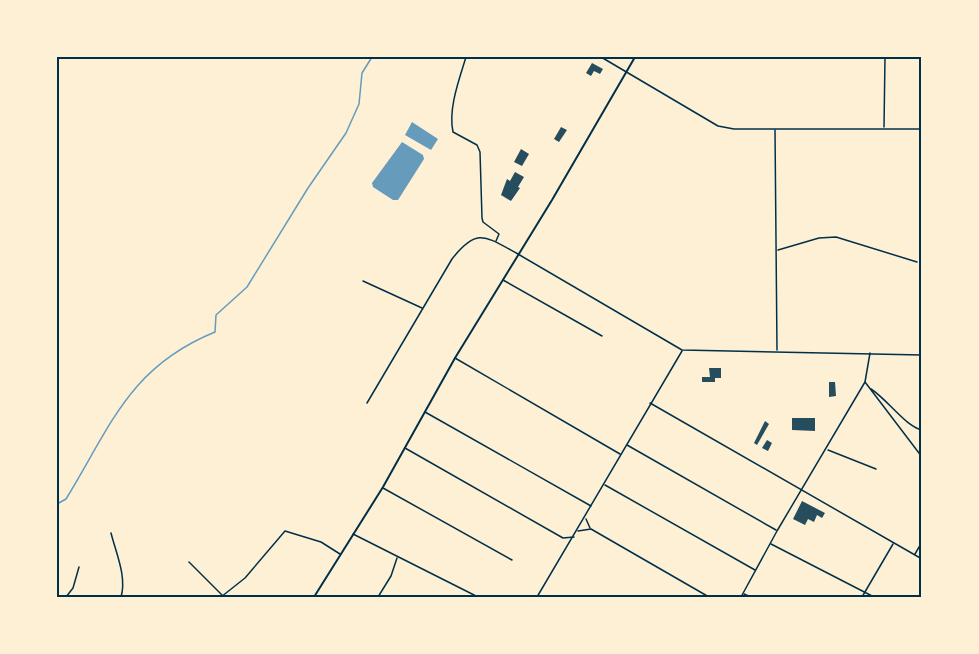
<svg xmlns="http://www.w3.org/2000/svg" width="979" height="654" viewBox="0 0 979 654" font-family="'Titillium Web',sans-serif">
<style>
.water{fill:#669bbc}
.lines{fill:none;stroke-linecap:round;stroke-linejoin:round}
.stream{stroke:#669bbc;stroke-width:1.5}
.building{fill:#264d5e}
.minor{stroke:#003049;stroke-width:1.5}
.secondary{stroke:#003049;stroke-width:2}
.neatline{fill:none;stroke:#003049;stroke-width:2}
</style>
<rect width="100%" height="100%" fill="#fdf0d5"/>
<!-- water -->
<g class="water">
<polygon points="412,122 438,139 431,150 405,135"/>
<polygon points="402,142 423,155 424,159 398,200 393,200 373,187 372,183"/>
</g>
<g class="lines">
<!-- stream -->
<path class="stream" d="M 57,504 L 66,499 C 111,426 129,367 215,332 L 216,315 L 247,287 L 308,188 L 346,133 L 359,104 L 362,73 L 372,57"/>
</g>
<!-- building -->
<g class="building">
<polygon points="592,63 603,69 600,74 594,71 591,76 586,73"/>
<polygon points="561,127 567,130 559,142 554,139"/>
<polygon points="521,149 529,154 522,166 514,162"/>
<polygon points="515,172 524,177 518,187 520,188 511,201 501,195 507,179 510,181"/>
<polygon points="709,368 721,368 721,378 715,378 715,382 702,382 702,377 710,377"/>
<polygon points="829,382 835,382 836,396 829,397"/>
<polygon points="792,418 815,418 815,431 792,430"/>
<polygon points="765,421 769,424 757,445 754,443"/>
<polygon points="767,440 772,443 768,451 762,448"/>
<polygon points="802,501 825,513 822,518 817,515 814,522 808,519 805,525 793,519"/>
</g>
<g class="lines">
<!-- minor -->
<g class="minor">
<path d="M 466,57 C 459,80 448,109 453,132 L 477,145 L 480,152 L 482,218 L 483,222 L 499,234 L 496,241"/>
<polyline points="601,57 718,126 734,129 922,129"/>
<polyline points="884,127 885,57"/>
<polyline points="775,130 777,350"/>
<polyline points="778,250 819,238 836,237 917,262"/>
<polyline points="503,280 602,336"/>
<polyline points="363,281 422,308"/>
<polyline points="455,358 620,454"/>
<polyline points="865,382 922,457"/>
<path d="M 871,389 C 888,400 905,426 922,430"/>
<path d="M 367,403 L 452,259 C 477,227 485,236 518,254 L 682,350 L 922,355"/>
<polyline points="650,403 922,559"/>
<polyline points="425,412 591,506"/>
<polyline points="627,445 776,530"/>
<polyline points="405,448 563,538 574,537"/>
<polyline points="828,450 876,469"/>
<polyline points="605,485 755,570"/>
<polyline points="383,488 512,560"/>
<polyline points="586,519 590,528"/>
<polyline points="578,531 591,529 709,597"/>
<path d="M 111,533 C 116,553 127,577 121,597"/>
<polyline points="353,534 478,597"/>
<polyline points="771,544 874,597"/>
<polyline points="915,554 922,542"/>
<polyline points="189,562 222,595"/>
<polyline points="744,594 751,597"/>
<polyline points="66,597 73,588 79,567"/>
<polyline points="221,597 245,578 285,531 321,542 340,554"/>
<polyline points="378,597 391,576 397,558"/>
<polyline points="537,597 682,351"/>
<polyline points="741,597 777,531 865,382 870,353"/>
<polyline points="862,597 893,544"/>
</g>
<!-- secondary -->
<polyline class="secondary" points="314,597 383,487 455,358 552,200 635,57"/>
</g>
<!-- border -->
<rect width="979" height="654" fill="none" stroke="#fdf0d5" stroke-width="117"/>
<rect x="58" y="58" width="862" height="538" class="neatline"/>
</svg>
